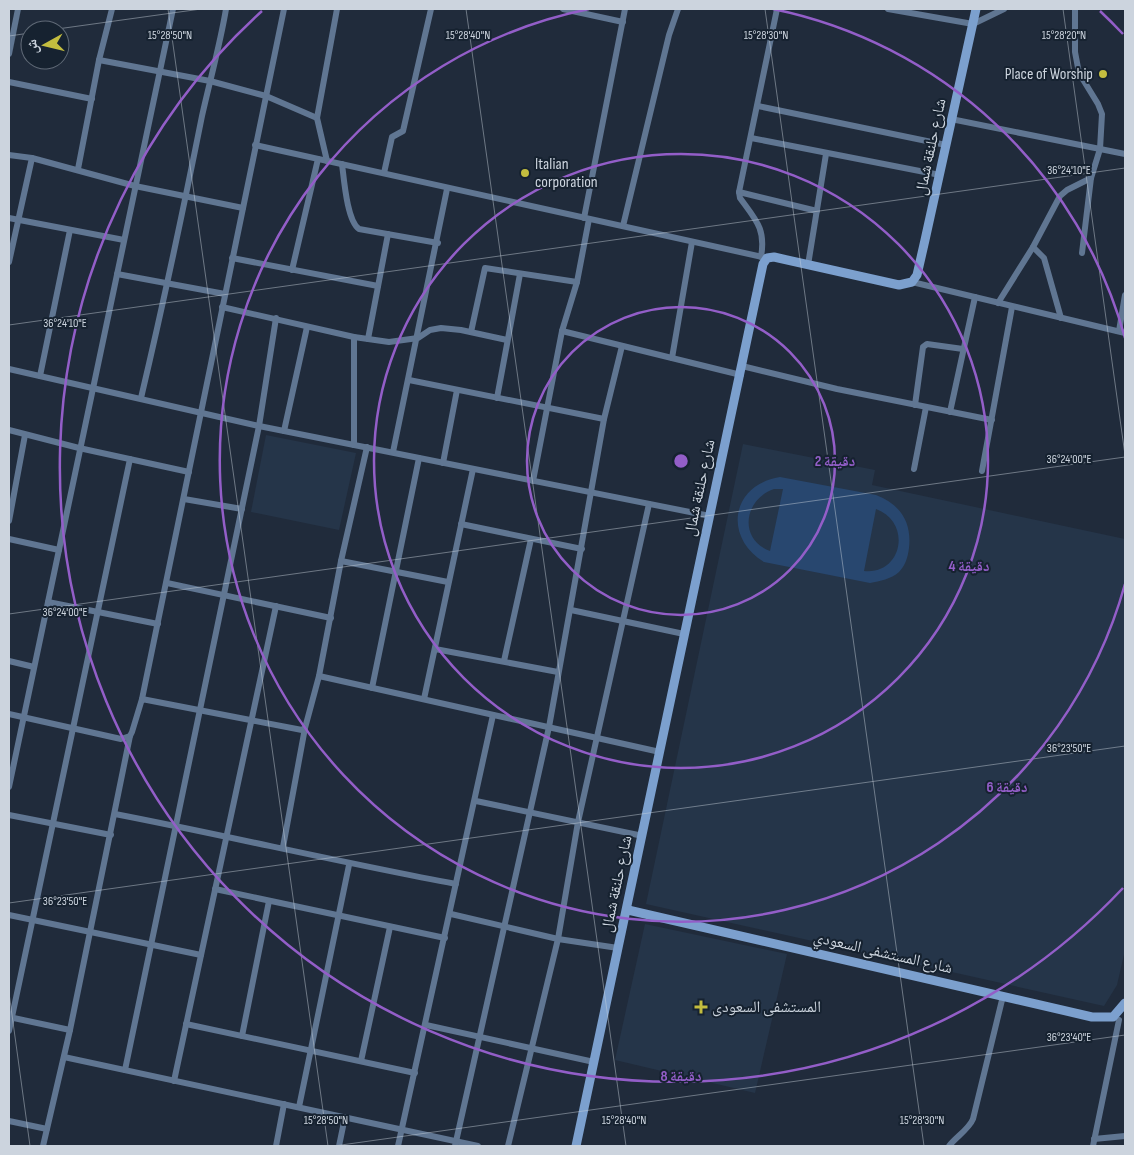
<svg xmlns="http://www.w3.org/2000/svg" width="1134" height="1155" viewBox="0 0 1134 1155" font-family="'Sofia Sans Condensed','Noto Naskh Arabic',sans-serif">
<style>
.built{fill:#253549}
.green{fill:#28476f;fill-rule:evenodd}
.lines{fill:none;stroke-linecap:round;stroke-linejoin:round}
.street{stroke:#607692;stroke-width:6}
.secondary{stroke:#7ca0ce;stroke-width:9}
.ticks{fill:none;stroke:#ccd4de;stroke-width:1;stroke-opacity:0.45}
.ring{fill:none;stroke:#935ec8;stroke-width:2.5}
.poi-dot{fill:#c3bd3f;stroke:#162230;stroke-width:2}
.labels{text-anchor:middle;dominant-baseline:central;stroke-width:4;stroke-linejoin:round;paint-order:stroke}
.poi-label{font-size:16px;fill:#ccd4de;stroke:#162230;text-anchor:start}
.street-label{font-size:16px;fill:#ccd4de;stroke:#162230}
.ticks-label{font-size:12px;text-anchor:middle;fill:#ccd4de;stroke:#162230;stroke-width:4;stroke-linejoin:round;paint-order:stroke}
.centre{fill:#935ec8;stroke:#162230;stroke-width:2.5}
.ring-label{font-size:15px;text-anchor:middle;font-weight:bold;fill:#935ec8;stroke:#162230;stroke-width:4;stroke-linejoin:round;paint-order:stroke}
</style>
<rect width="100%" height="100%" fill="#202b3b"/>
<!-- built -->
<g class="built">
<polygon points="266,435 356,453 339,530 251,512"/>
<polygon points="743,444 875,470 872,485 1125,539 1125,950 1117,985 1104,1006 646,904"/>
<polygon points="645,924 787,954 755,1093 615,1060"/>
</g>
<!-- green -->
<path class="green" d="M 780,477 L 876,495 C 900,504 912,522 909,548 C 908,557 905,566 899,572 C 891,579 880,581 870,583 L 764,562 C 723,537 731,485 780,477 ZM 774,489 L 783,489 L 770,551 C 738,539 744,499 774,489 ZM 876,509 C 912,522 903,575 864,571 Z"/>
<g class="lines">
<!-- street -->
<g class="street">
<polyline points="563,9 623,22"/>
<polyline points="888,9 973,24 1004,9"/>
<polyline points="1075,9 1075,52 1079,73 1098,104 1102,114 1100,149 1091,178 1082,253"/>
<polyline points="9,54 18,9"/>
<polyline points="99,60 210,81 266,96 317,118"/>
<polyline points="9,82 92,99"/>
<polyline points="758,106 946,145"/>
<polyline points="951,119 1125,154"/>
<polyline points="751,138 940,175"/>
<polyline points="255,145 767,258"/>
<polyline points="9,155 32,158 135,186 243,208"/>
<polyline points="327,161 317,118 337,9"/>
<path d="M 342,164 C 344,179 347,221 359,229 L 438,243"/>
<polyline points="78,169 99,60 112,9"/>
<polyline points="384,173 392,137 403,131 431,9"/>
<polyline points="739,192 817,211"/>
<polyline points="9,218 124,240"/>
<polyline points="584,218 625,9"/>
<polyline points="623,226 669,35 678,9"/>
<polyline points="1033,247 1044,258 1061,318"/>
<path d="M 761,257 C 766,229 756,220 740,198 L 739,192 L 777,9"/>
<polyline points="232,258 378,286"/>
<polyline points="9,262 32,158"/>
<polyline points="808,265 826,154"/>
<polyline points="292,270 318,159"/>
<polyline points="117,274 225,294"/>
<polyline points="912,282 1125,333"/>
<polyline points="998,303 1033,247 1060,196 1067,190 1091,178"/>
<polyline points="222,307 354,337 389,342 418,338 430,330 441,328 461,330 507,340"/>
<polyline points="562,331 741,375"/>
<polyline points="1119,331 1125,295"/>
<polyline points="471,332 485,268 577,282"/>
<polyline points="354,337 354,445"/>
<polyline points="368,339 388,234"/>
<polyline points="672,358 692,242"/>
<polyline points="742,366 837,389 992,420"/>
<polyline points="9,369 259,426 710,516"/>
<polyline points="40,376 70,230"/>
<polyline points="409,380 604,419"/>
<path d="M 141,398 C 163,305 183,211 202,116 C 210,80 220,45 226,9"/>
<polyline points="497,398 520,274"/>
<polyline points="915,405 923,347 927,344 963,349"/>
<polyline points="950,412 975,297"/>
<polyline points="9,430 79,448 189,472"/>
<polyline points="284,431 307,327"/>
<polyline points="393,452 447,189"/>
<polyline points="443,463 457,390"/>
<polyline points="914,469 926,407"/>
<polyline points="982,471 1012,307"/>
<polyline points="533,481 562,331 577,282 589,219"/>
<polyline points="184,499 242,509"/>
<polyline points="9,521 25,435"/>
<polyline points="461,524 582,549"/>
<polyline points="9,539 59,550"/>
<polyline points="341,561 448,582"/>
<polyline points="167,583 331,618"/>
<polyline points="48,602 158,624"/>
<polyline points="571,610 684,634"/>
<polyline points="435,649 558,672"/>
<polyline points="9,661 34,667"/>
<polyline points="504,661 531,539"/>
<polyline points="319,676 341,561 367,447"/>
<polyline points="372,688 419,458"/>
<polyline points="142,699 284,9"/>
<polyline points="424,699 473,469"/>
<polyline points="9,714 121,739 130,736 132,732 142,699 302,730 305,728 319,676 660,752"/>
<polyline points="9,787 173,9"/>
<polyline points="476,801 643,836"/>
<path d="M 115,814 C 229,836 342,863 456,884"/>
<polyline points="9,815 111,835"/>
<polyline points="283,847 305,728"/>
<polyline points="215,889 445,938"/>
<polyline points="451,914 558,939 618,948"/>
<polyline points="9,915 201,955"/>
<polyline points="9,1017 70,1030"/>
<polyline points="186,1024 415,1073"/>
<polyline points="426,1025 594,1062"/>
<polyline points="9,1031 130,459"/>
<polyline points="242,1036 269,901"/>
<polyline points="64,1057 478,1146"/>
<polyline points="361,1061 390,927"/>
<polyline points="125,1070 259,426 276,318"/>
<polyline points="174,1081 276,606"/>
<polyline points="299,1107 349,865"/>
<polyline points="9,1121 47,1129"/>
<polyline points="1094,1139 1125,1136"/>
<polyline points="43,1146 70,1030 130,736"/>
<polyline points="276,1146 284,1104"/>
<polyline points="339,1146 345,1117"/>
<polyline points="398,1146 493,715"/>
<polyline points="455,1146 549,727 604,419 622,346"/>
<polyline points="508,1146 558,939 578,822 649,504"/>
<path d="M 949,1146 C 956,1137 969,1129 973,1119 L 1003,996"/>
<polyline points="1093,1146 1119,1020"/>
</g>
<!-- secondary -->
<g class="secondary">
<polyline points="628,910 1092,1017 1113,1017 1125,1003"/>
<polyline points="576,1146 763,264 767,258 774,257 899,285 912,282 917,275 925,240 976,9"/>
</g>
</g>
<!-- ticks -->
<path class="ticks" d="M 168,9 L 328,1146M 466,9 L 626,1146M 765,9 L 924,1146M 1063,9 L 1125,455M 50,30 L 201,9M 9,36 L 30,33M 9,325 L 1125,168M 9,614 L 1125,457M 9,903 L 1125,746M 9,993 L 30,1146M 334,1146 L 1125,1035"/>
<!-- distance rings -->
<g class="ring">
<circle cx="681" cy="461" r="154"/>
<circle cx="681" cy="461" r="307"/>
<path d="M1125 584A461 461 0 1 1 589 9M773 9A461 461 0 0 1 1125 338"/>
<path d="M1123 888A615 615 0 1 1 262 11M1100 11A615 615 0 0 1 1123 34"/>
</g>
<!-- markers -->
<g class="poi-dot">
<circle cx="1103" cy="74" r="5"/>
<circle cx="525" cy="173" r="5"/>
<path d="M698.5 999.5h5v5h5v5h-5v5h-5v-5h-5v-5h5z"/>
</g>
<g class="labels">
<!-- poi labels -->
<g class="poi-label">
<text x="1093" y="74" text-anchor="end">Place of Worship</text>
<text x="535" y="164">Italian<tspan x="535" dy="18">corporation</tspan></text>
<text x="712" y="1007">المستشفى السعودى</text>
</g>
<!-- street labels -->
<g class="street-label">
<text transform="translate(931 147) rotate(-78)">شارع حلنقة شمال</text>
<text transform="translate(700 488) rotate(-78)">شارع حلنقة شمال</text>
<text transform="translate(617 884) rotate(-78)">شارع حلنقة شمال</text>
<text transform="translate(883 953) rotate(13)">شارع المستشفى السعودي</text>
</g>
</g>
<g class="ticks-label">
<text x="170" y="39">15°28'50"N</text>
<text x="468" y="39">15°28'40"N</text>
<text x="766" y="39">15°28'30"N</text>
<text x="1064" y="39">15°28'20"N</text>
<text x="1069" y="174">36°24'10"E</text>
<text x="65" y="327">36°24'10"E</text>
<text x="1069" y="463">36°24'00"E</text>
<text x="65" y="616">36°24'00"E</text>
<text x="1069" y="752">36°23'50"E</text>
<text x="65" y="905">36°23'50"E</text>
<text x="1069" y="1041">36°23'40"E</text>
<text x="326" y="1124">15°28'50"N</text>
<text x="624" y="1124">15°28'40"N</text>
<text x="922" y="1124">15°28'30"N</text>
</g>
<circle cx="681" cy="461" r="8" class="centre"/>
<g class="ring-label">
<text x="835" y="466">2 دقيقة</text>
<text x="969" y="571">4 دقيقة</text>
<text x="1007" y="792">6 دقيقة</text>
<text x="681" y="1081">8 دقيقة</text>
</g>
<!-- border -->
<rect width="1134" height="1155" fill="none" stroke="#ccd4de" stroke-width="20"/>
<!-- north arrow -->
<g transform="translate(45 45) rotate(262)"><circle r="24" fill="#162230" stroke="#5f6976"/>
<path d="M0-4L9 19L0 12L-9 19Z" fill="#c3bd3f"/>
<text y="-8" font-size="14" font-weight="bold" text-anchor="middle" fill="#ccd4de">ش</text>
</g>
</svg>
